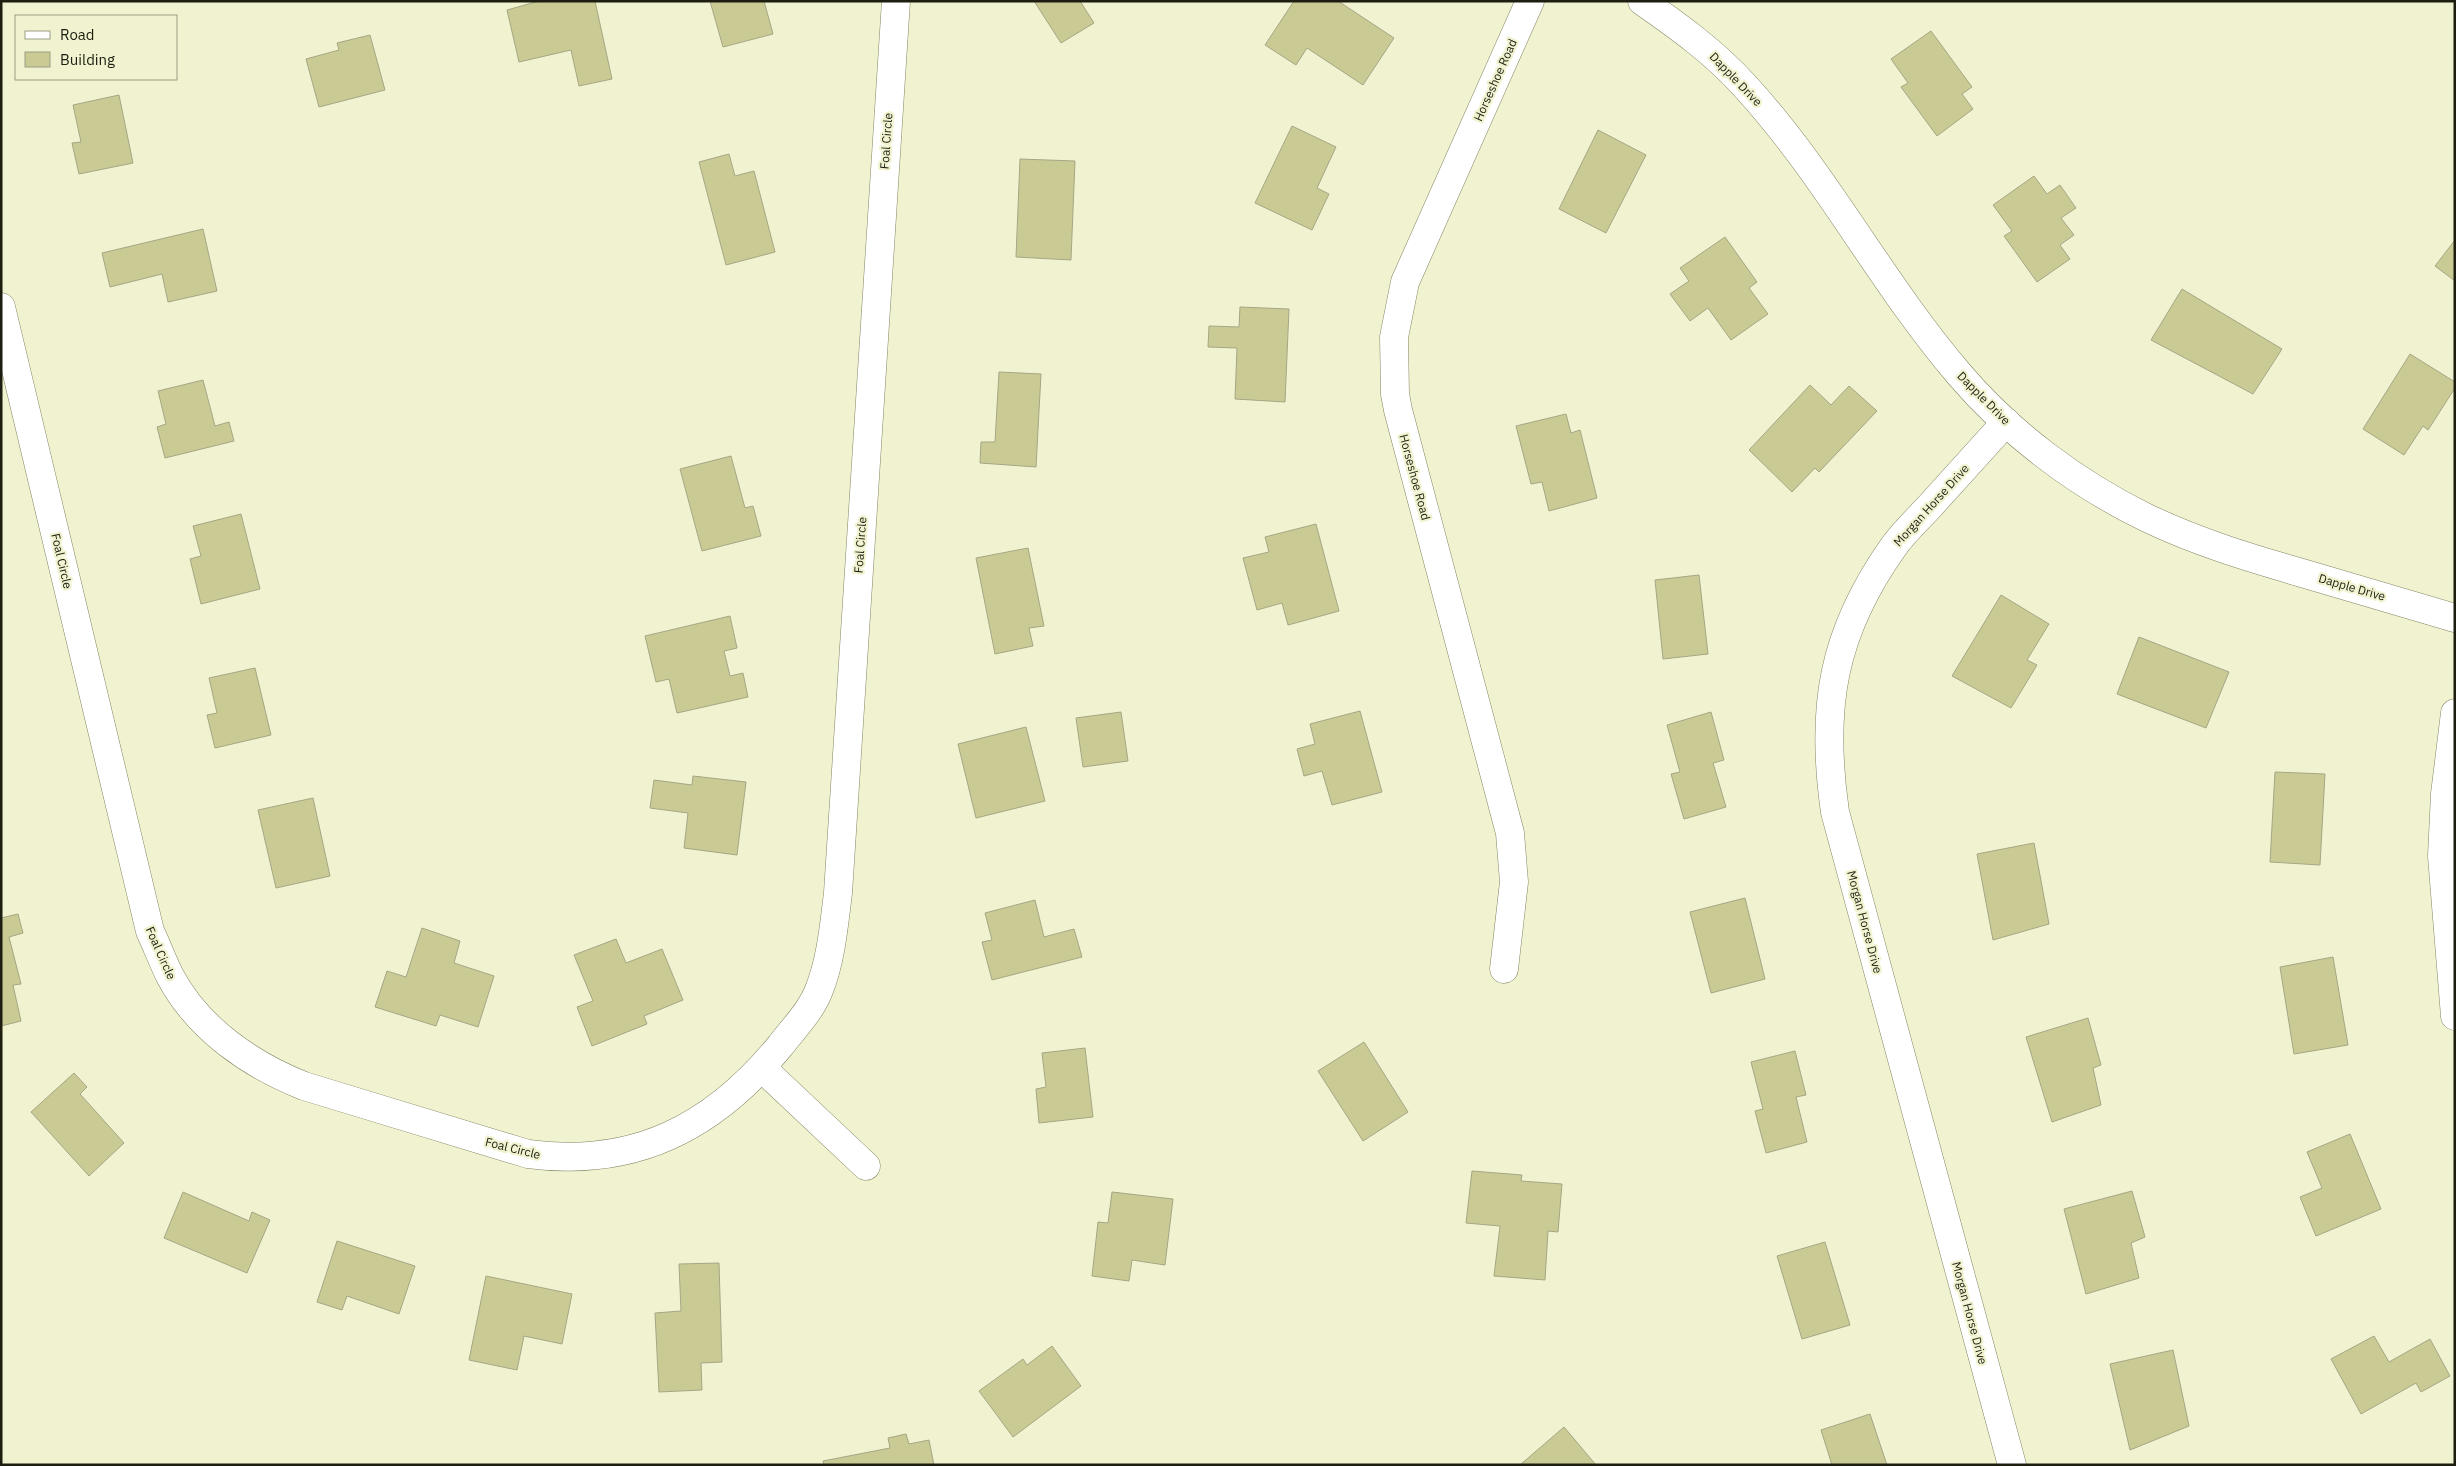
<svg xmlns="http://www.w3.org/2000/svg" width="2456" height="1466" viewBox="0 0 2456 1466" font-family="'IBM Plex Sans',sans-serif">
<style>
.building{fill:#cacb94;stroke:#a5a685}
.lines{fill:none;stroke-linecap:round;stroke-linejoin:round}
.minor-casing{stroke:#838464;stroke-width:29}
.minor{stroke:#fff;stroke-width:28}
.labels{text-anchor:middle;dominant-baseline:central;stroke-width:4.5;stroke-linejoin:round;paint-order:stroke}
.street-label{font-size:12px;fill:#1d1d10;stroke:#f1f3d0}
</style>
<rect width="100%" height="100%" fill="#f1f3d0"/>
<!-- building -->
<g class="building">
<polygon points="539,1 595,1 612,79 579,86 571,50 519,62 507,10"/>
<polygon points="710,1 764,1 773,34 723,47"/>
<polygon points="1034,1 1080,1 1094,23 1061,43"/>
<polygon points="1294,1 1338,1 1394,38 1363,85 1307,48 1296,65 1265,45"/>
<polygon points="1931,31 1972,87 1962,94 1973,109 1937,136 1901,87 1908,83 1891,59"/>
<polygon points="370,35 385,90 319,107 306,59 339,50 337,43"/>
<polygon points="119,95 133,163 79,174 72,143 81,142 73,105"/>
<polygon points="1292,126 1336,147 1317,188 1329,194 1312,230 1255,203"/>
<polygon points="1598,130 1646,155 1606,233 1559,209"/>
<polygon points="729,154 735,176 754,171 775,252 726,265 699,162"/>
<polygon points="1020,159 1075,161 1071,260 1016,257"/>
<polygon points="2034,176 2047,194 2060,185 2076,208 2061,218 2074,235 2060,245 2070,259 2037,282 2004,236 2012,231 1993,205"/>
<polygon points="203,229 217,291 168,302 162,274 110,287 102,253"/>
<polygon points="1725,237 1757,282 1749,288 1768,314 1731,340 1708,308 1690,321 1670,294 1689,281 1680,268"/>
<polygon points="2455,240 2455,281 2435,266"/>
<polygon points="2182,289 2282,349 2253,394 2151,340"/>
<polygon points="1240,307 1289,309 1285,402 1235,399 1237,348 1208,347 1209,326 1239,327"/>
<polygon points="2410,354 2455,382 2455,388 2428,430 2423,426 2404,455 2363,429"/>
<polygon points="999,372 1041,374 1036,467 980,463 981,442 995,442"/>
<polygon points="203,380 215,426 229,422 234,441 165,458 157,427 166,424 158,391"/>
<polygon points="1810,385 1831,405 1849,386 1877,411 1819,472 1815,468 1792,492 1749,450"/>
<polygon points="1566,414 1571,433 1580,430 1597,498 1549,511 1542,482 1531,484 1516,426"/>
<polygon points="731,456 745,508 753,506 761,536 702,551 680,469"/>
<polygon points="241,514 260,589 201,604 190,559 201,556 193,526"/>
<polygon points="1316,524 1339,611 1288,625 1282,603 1257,610 1243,558 1269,552 1265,537"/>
<polygon points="1028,548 1044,626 1029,628 1033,646 995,654 976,558"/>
<polygon points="1699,575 1708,654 1663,659 1655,580"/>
<polygon points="2001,595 2049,624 2027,660 2037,665 2011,708 1952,676"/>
<polygon points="730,616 737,648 724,651 730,676 743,673 748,697 677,713 669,679 656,682 645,636"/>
<polygon points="2139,637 2229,672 2206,728 2117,694"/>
<polygon points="255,668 271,735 215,748 207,715 217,713 209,678"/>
<polygon points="1360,711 1382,792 1332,805 1322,771 1304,776 1297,749 1315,744 1310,724"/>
<polygon points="1121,712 1128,761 1083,767 1076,718"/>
<polygon points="1711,712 1724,760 1713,763 1726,807 1684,819 1671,774 1680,772 1667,725"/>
<polygon points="1026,727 1045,801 976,818 958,744"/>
<polygon points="2275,772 2325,774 2320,865 2270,862"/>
<polygon points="693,776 746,782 737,855 684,848 688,813 650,808 654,780 692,785"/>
<polygon points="313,798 330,876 276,888 258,810"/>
<polygon points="2034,843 2049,924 1993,940 1977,854"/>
<polygon points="1745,898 1765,979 1711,993 1690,912"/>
<polygon points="1035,900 1044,937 1074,929 1082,957 992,980 982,942 992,940 985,913"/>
<polygon points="18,914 23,933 9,937 21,984 13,985 21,1021 1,1026 1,918"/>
<polygon points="422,928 460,941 454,963 494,976 478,1027 440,1015 436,1026 375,1007 387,971 406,977"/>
<polygon points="616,939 626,963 662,949 683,1000 644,1016 647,1024 592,1046 577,1007 593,1001 574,955"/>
<polygon points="2333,957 2348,1045 2294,1054 2280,967"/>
<polygon points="2088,1018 2101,1065 2093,1068 2101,1105 2052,1122 2026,1037"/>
<polygon points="1364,1042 1408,1112 1363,1141 1318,1071"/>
<polygon points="1085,1048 1093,1117 1039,1123 1036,1089 1046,1087 1042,1053"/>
<polygon points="1795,1051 1806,1095 1796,1097 1807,1142 1766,1153 1755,1111 1763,1109 1751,1062"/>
<polygon points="74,1073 87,1087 80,1094 124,1143 89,1176 31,1112"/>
<polygon points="2350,1134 2381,1209 2316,1236 2300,1197 2322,1188 2307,1152"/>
<polygon points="1472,1171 1522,1175 1521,1181 1562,1184 1558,1232 1548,1231 1545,1280 1494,1276 1500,1226 1466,1223"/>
<polygon points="2132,1191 2145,1237 2131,1243 2139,1278 2086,1294 2064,1209"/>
<polygon points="183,1192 249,1221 252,1212 270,1220 247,1273 164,1238"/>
<polygon points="1112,1192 1173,1199 1165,1265 1132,1260 1129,1281 1092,1276 1098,1222 1108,1223"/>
<polygon points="337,1241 415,1266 399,1314 347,1296 342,1310 317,1302"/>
<polygon points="1825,1242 1850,1325 1802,1339 1777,1256"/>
<polygon points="719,1263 722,1362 701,1363 702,1390 659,1392 655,1313 681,1311 679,1264"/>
<polygon points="486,1276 572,1294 562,1344 524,1336 517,1370 469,1360"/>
<polygon points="2374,1336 2389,1362 2430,1339 2450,1376 2421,1392 2416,1383 2361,1414 2331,1359"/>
<polygon points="1052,1346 1081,1386 1013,1437 979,1391 1023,1359 1027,1365"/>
<polygon points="2173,1350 2189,1426 2130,1450 2110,1364"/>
<polygon points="1870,1414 1887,1465 1832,1465 1821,1430"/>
<polygon points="1564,1427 1596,1465 1520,1465"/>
<polygon points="906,1434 909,1444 929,1440 934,1465 824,1465 823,1461 890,1448 888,1438"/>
</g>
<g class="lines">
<!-- minor casing -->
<g class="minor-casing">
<g id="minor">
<path d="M 1642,1 C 1678,26 1714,52 1744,85 C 1826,174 1881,283 1959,374 C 2010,434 2077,484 2147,518 C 2197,542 2250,558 2302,573 C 2353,588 2404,603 2455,618"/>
<path d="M 1,307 L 150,931 C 157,946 163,962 170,976 C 198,1029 251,1065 304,1086 L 528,1154 C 634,1168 713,1128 780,1046 C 793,1029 811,1011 819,990 C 831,960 834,925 838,893 L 896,1"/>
<path d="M 2006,422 C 1981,450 1955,478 1930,506 C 1918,519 1904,532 1894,546 C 1832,633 1820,708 1835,812 L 2012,1465"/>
<polyline points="2455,713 2445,794 2442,856 2455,1016"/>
<polyline points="1504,969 1514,882 1510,833 1398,410 1395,394 1394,337 1405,282 1530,1"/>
<polyline points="762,1068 866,1166"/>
</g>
</g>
<!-- minor -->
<use href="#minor" class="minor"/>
</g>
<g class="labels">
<!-- street labels -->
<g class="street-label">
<text transform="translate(1736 79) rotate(46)">Dapple Drive</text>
<text transform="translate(1495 80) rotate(-66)">Horseshoe Road</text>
<text transform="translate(886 141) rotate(-86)">Foal Circle</text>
<text transform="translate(1984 398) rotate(45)">Dapple Drive</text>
<text transform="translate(1415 477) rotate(75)">Horseshoe Road</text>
<text transform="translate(1931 505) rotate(-48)">Morgan Horse Drive</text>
<text transform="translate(860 545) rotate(-86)">Foal Circle</text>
<text transform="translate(62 561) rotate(77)">Foal Circle</text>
<text transform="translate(2352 587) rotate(16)">Dapple Drive</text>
<text transform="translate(1865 922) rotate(75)">Morgan Horse Drive</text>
<text transform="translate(161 953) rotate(66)">Foal Circle</text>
<text transform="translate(513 1148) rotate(14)">Foal Circle</text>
<text transform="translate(1970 1313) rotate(75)">Morgan Horse Drive</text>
</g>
</g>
<!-- border -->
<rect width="2456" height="1466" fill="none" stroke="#1d1d10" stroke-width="5"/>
<!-- legend -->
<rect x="15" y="15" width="162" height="65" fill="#f1f3d0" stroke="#9c9d83"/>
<rect x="25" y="31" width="25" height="8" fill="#ffffff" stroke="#9c9d83"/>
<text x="60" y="40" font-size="15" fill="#1d1d10">Road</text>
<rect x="25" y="52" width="25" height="15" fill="#cacb94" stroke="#9c9d83"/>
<text x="60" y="65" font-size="15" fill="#1d1d10">Building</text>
</svg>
